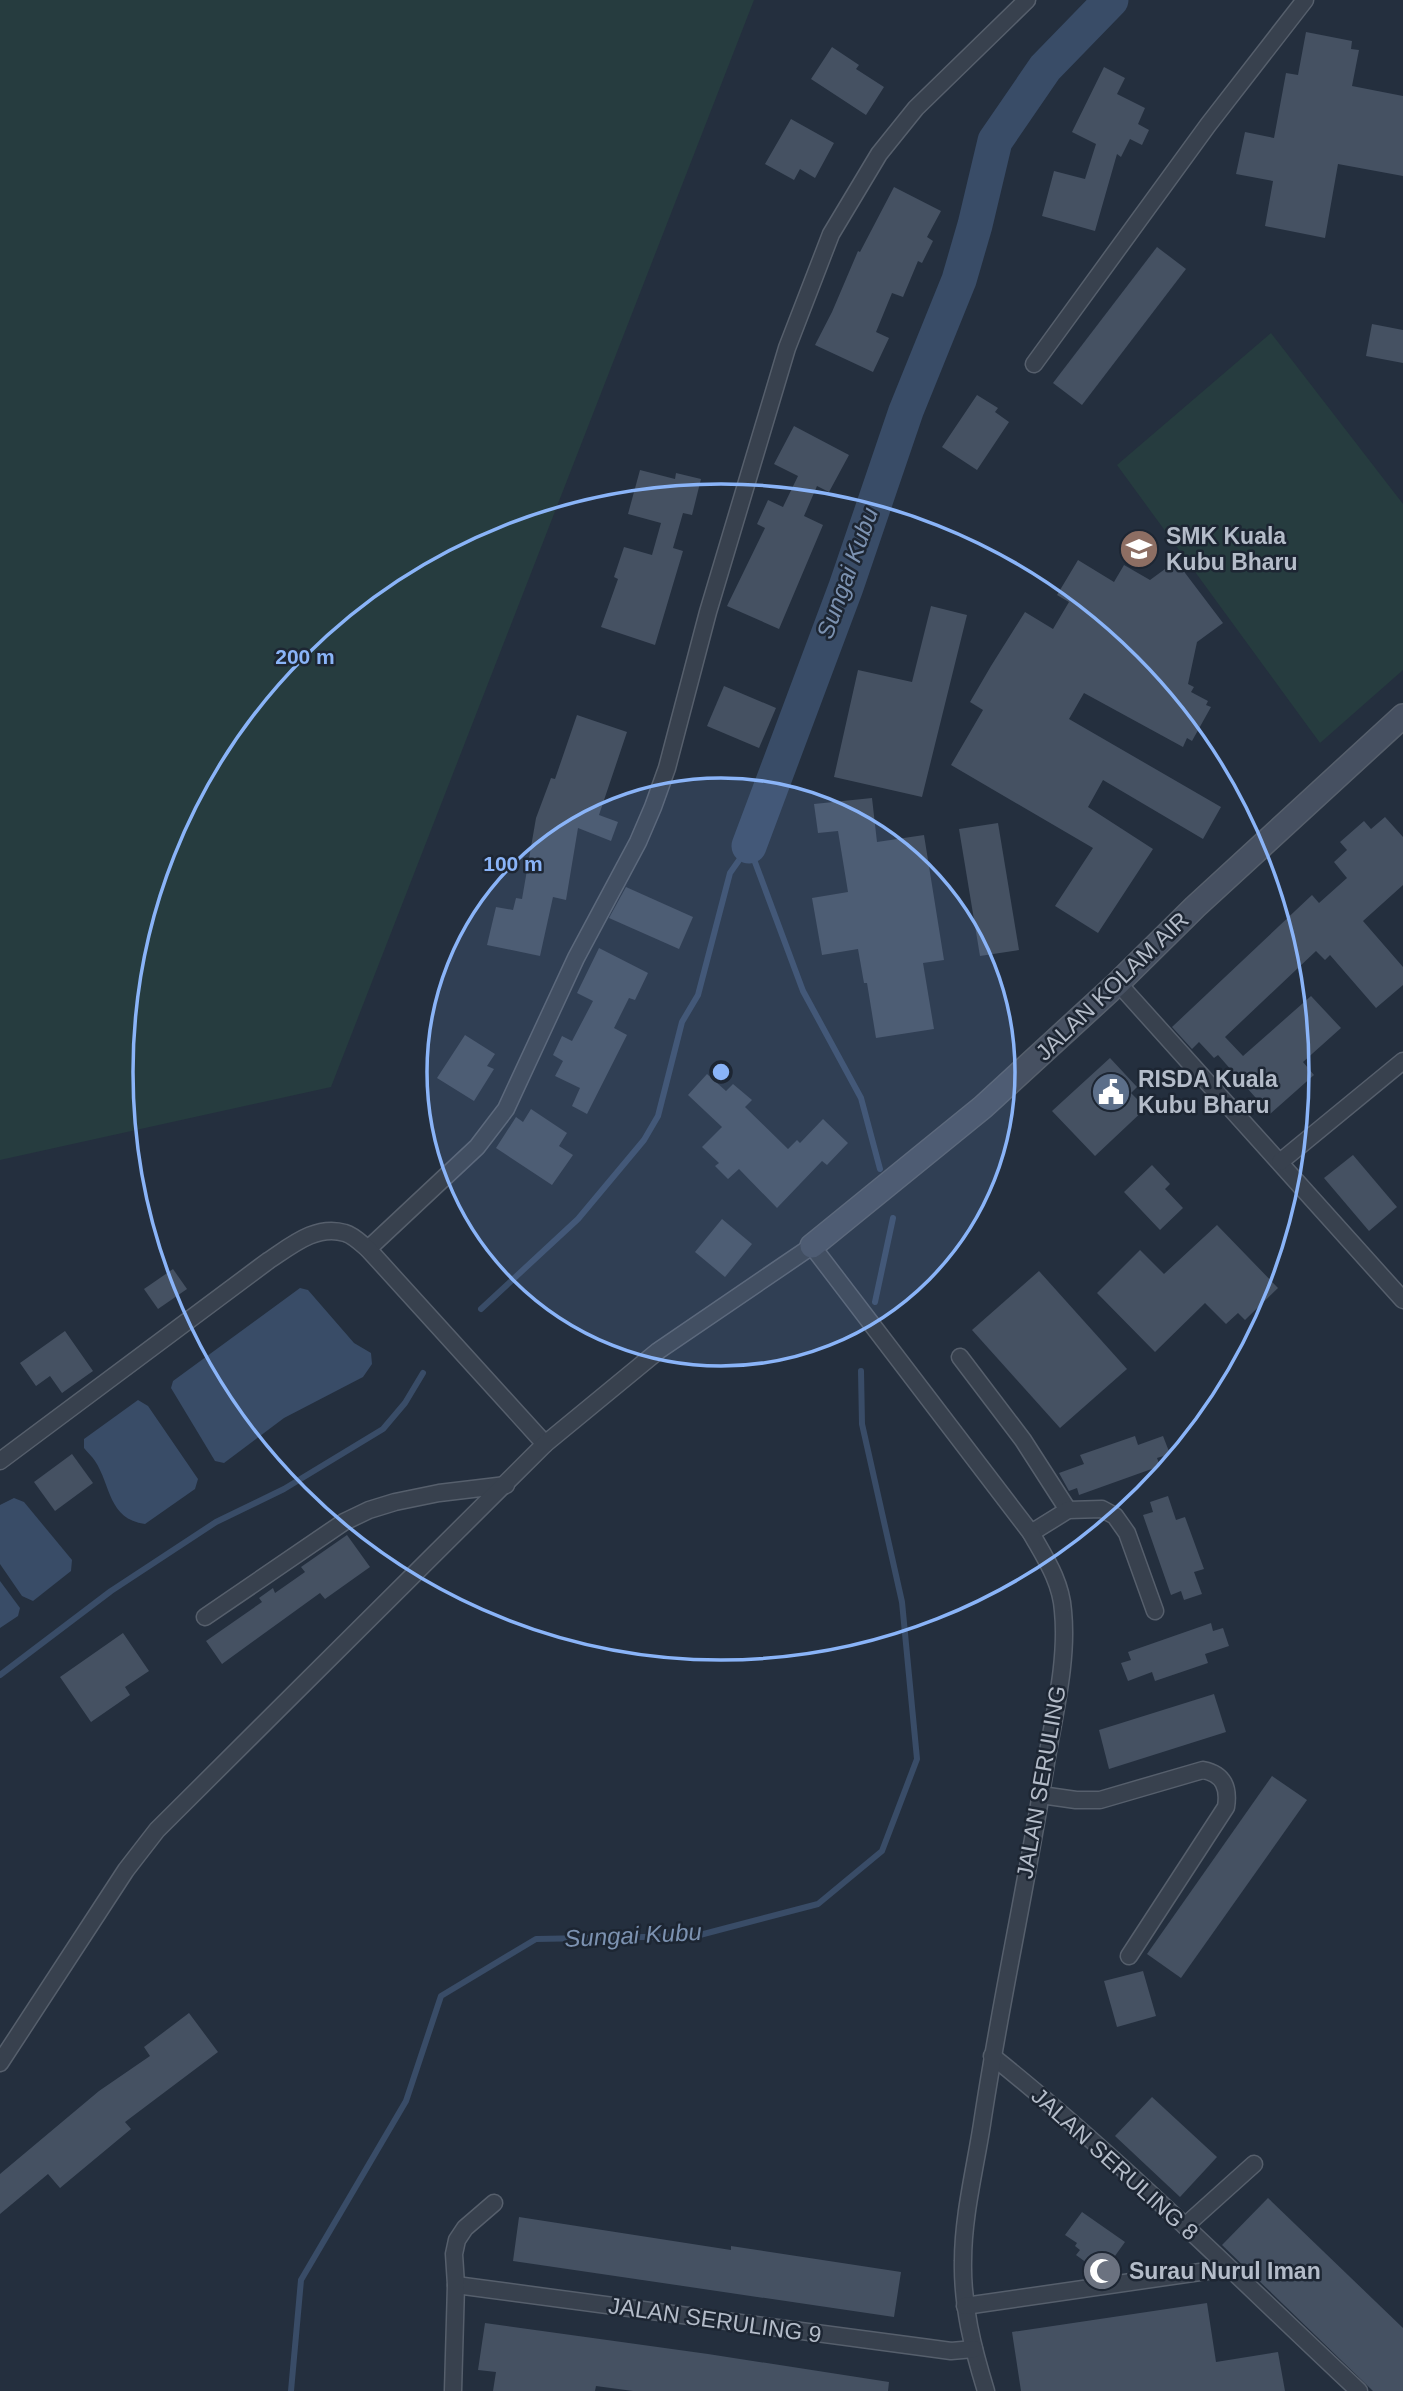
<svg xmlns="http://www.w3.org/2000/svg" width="1403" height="2391" viewBox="0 0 1403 2391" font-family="Helvetica,sans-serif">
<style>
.green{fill:#263c3f}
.water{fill:#394c67}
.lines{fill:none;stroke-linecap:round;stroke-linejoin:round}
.stream{stroke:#394c67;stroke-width:6}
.river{stroke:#394c67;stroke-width:35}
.building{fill:#455162}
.street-casing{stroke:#565f6c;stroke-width:19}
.secondary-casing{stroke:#565f6c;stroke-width:26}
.street{stroke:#38414e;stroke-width:16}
.secondary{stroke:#465061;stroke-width:23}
.ring{fill:none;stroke:#8ab4f8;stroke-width:3.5}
.labels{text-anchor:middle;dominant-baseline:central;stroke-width:5;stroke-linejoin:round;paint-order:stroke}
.poi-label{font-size:23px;font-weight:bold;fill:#b4bcc9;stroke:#1d2633;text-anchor:start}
.street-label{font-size:23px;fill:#b4bcc9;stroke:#1d2633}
.water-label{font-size:24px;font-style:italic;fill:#7c92b1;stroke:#1d2633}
.centre{fill:#8ab4f8;stroke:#1d2633;stroke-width:3.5}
.ring-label{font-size:21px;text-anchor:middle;font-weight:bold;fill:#8ab4f8;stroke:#1d2633;stroke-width:5;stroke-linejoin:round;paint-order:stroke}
</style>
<rect width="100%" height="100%" fill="#242f3e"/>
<!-- green -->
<g class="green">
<polygon points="0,0 754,0 331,1087 0,1160"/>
<polygon points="1271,333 1403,504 1403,670 1320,743 1117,465"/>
</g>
<!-- water -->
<g class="water">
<polygon points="300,1288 308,1290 354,1343 371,1353 372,1364 363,1377 284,1418 224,1463 215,1461 171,1388 173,1381"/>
<path d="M 138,1400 L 148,1406 L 198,1479 L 195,1489 L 145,1524 C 108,1519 111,1485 95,1461 C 92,1456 87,1452 84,1448 L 84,1439 Z"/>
<polygon points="14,1498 24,1502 72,1560 71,1571 33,1601 22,1596 0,1564 0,1505"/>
<polygon points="0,1581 20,1608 18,1616 0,1628"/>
</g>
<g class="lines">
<!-- stream -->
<g class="stream">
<polyline points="749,846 803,991 861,1098 880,1169"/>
<polyline points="875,1302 893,1218"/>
<polyline points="481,1309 578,1219 644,1140 658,1116 682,1022 698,995 730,873 749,846"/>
<polyline points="0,1675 111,1591 216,1522 284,1489 383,1429 405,1403 423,1373"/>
<polyline points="291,2391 301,2280 406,2101 441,1996 536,1939 696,1936 818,1904 882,1851 917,1759 902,1602 862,1424 861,1371"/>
</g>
<!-- river -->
<polyline class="river" points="749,846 846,587 906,411 959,280 975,225 995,141 1045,68 1111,0"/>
</g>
<!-- building -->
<g class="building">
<polygon points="1306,32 1352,41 1351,49 1359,50 1352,86 1403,96 1403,176 1338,164 1325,238 1265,226 1273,181 1236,174 1245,132 1274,138 1286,73 1298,75"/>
<polygon points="832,47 859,65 856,69 884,87 866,115 811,79"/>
<polygon points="1104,67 1125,78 1117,94 1145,108 1138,124 1149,130 1142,145 1130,139 1121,157 1117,154 1095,231 1042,216 1054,171 1085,179 1096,144 1072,132"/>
<polygon points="791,119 834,143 815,178 800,169 794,180 765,164"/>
<polygon points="894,187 941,211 927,237 933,241 922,263 918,261 903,297 892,293 876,332 889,338 873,372 815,345 832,312 858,251 860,252"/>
<polygon points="1157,247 1186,269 1082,405 1053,383"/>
<polygon points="1372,324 1403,330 1403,363 1366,356"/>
<polygon points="977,395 998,408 995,412 1009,422 977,470 942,447"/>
<polygon points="794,426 849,455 829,492 817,486 804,516 823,525 779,629 727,606 765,528 757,524 768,500 783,507 798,476 774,464"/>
<polygon points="640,470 675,479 676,473 701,479 692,515 683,513 673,548 683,551 655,645 601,627 618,579 614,577 624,547 652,555 661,523 628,514"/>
<polygon points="1078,560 1114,582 1124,565 1150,580 1176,561 1223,623 1197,642 1188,684 1194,687 1191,692 1208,701 1206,705 1211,707 1192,741 1187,738 1183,747 1084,693 1069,719 1221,807 1203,839 1103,780 1088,807 1153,849 1098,933 1055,906 1093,848 951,765 983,710 970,702 991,666 1025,612 1053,629 1069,602 1057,595"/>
<polygon points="931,606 967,615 922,797 834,777 858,670 912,682"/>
<polygon points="724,686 776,708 759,748 707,726"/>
<polygon points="577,715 627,732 599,815 618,822 611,841 578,828 566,900 553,897 540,956 487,945 496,907 513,910 516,898 522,899 536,818 551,778 555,779"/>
<polygon points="872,798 877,842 924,835 944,960 923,963 934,1029 876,1038 867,983 864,983 858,949 822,955 812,898 848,892 838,831 818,833 814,804"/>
<polygon points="1385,817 1403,837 1403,885 1363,921 1403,967 1403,985 1376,1008 1330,955 1325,960 1316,951 1225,1037 1243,1056 1311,996 1341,1028 1303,1062 1314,1075 1270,1114 1218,1055 1214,1058 1199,1042 1192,1049 1172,1027 1312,895 1319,903 1347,878 1334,862 1347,850 1340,842 1364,821 1371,829"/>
<polygon points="998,823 1019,950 980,956 959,829"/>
<polygon points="626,887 693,917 679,949 609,918"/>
<polygon points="599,948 648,973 635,1000 629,998 614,1028 627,1035 587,1114 572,1106 580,1088 555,1076 563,1061 553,1055 562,1036 572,1041 593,1001 577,993"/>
<polygon points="465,1035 495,1054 487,1066 494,1069 474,1101 437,1078"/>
<polygon points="1110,1058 1137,1087 1131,1093 1146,1108 1095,1156 1052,1111"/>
<polygon points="707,1074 726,1091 733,1084 752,1100 745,1107 788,1149 797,1140 800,1143 823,1119 848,1143 827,1165 822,1161 777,1208 739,1169 728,1179 715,1166 719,1163 702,1147 722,1127 688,1095"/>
<polygon points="531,1109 567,1133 559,1146 573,1155 552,1185 496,1148 516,1117 523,1122"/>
<polygon points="1353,1155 1397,1207 1369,1231 1324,1178"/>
<polygon points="1152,1165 1170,1184 1165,1189 1183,1208 1160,1230 1124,1192"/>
<polygon points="722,1219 752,1244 725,1277 695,1252"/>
<polygon points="1217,1225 1278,1288 1245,1320 1238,1313 1226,1324 1205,1303 1155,1352 1097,1293 1140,1250 1164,1274"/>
<polygon points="173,1269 187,1289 158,1309 144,1289"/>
<polygon points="1039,1271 1127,1369 1060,1428 972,1330"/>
<polygon points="65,1331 93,1371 62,1393 50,1376 36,1386 20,1363"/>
<polygon points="1135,1436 1138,1445 1163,1436 1170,1454 1157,1458 1160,1466 1079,1495 1077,1488 1069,1491 1059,1473 1084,1464 1080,1455"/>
<polygon points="72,1454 93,1483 55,1511 34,1482"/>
<polygon points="1168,1496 1176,1520 1185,1517 1204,1569 1194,1572 1202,1594 1184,1600 1181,1591 1171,1595 1143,1515 1153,1512 1150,1502"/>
<polygon points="347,1535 370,1567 325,1599 320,1593 222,1664 206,1641 262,1602 259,1598 273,1588 275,1593 305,1572 301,1567"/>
<polygon points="1211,1623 1213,1631 1223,1628 1229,1646 1205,1654 1208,1663 1155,1681 1152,1672 1128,1681 1121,1663 1131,1660 1128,1652"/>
<polygon points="123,1633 149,1671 125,1687 130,1695 91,1722 60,1677"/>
<polygon points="1214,1694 1226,1732 1109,1769 1099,1730"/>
<polygon points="1272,1776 1307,1800 1181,1978 1147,1954"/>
<polygon points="1143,1971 1156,2016 1117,2027 1104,1981"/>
<polygon points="189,2013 218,2052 125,2122 131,2129 60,2188 48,2174 0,2214 0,2174 99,2091 150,2056 144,2047"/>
<polygon points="1152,2097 1217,2157 1180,2197 1115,2136"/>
<polygon points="1268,2198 1403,2328 1403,2391 1373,2391 1222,2245"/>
<polygon points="1082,2212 1125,2242 1102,2274 1076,2255 1080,2250 1075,2246 1077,2243 1065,2235"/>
<polygon points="519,2217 731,2250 731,2246 901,2272 894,2317 513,2261"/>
<polygon points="1207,2303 1216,2362 1278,2352 1285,2391 1021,2391 1012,2332"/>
<polygon points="485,2323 708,2354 889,2382 888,2391 633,2391 596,2386 595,2391 493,2391 496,2372 478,2370"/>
</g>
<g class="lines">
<!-- street casing -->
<g class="street-casing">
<g id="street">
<polyline points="1034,364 1208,125 1305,0"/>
<polyline points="1118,983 1403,1300"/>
<polyline points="1280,1162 1403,1061"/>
<polyline points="368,1249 477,1147 506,1109 576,958 638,842 653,807 667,768 708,612 787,348 831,234 879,154 916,108 1027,0"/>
<polyline points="960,1357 1023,1440 1068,1510"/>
<path d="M 0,1461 L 268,1261 C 291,1246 316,1224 345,1233 C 353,1235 362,1244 368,1249 L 545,1444"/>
<polyline points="1031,1533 1068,1510 1102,1509 1115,1516 1127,1533 1155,1611"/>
<polyline points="205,1617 344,1522 369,1510 395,1502 439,1493 506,1485"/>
<path d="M 1041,1795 L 1076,1800 L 1100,1800 L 1203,1770 C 1224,1774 1229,1788 1226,1807 L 1129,1956"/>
<path d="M 992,2056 C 1121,2159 1238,2278 1359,2391"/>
<path d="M 0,2063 L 126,1870 L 157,1830 L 545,1444 L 658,1351 L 812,1246 L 1031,1533 C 1045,1558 1061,1581 1063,1611 C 1068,1661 1054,1714 1046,1763 C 1027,1884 1000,2003 982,2124 C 975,2169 963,2216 963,2261 C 962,2306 973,2349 986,2391"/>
<polyline points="1185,2226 1254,2164"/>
<polyline points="456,2285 929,2348 951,2351 974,2349"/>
<polyline points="965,2306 1228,2268"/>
<polyline points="453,2391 456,2285 454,2254 457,2240 465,2228 494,2203"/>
</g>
</g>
<!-- secondary casing -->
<g class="secondary-casing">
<polyline id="secondary" points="812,1246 983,1107 1118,983 1195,907 1403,716"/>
</g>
<!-- street -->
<use href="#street" class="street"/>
<!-- secondary -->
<use href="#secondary" class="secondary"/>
</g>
<!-- distance rings -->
<circle cx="721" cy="1072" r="294" fill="#8ab4f8" fill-opacity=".12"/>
<g class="ring">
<circle cx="721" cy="1072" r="294"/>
<circle cx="721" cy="1072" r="588"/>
</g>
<!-- icons -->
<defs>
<g id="school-disc" transform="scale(2.0125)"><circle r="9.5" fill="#8d6e63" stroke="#1d2633"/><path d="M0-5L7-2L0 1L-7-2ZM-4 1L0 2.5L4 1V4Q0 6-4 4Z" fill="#fff"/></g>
<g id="civic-disc" transform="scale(2.0125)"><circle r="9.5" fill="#5c6f8a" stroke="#1d2633"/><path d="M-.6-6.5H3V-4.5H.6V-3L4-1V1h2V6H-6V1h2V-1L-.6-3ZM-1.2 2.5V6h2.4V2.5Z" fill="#fff"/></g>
<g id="mosque-disc" transform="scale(2.0125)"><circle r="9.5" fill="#6b7280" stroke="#1d2633"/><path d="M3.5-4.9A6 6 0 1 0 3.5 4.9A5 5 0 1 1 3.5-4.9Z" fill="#fff"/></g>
</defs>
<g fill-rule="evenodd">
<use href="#school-disc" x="1139" y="549"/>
<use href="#civic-disc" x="1111" y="1092"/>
<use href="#mosque-disc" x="1102" y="2271"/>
</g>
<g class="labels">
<!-- poi labels -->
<g class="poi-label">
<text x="1166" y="536">SMK Kuala<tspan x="1166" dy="26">Kubu Bharu</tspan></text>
<text x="1138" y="1079">RISDA Kuala<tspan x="1138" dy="26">Kubu Bharu</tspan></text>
<text x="1129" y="2271">Surau Nurul Iman</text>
</g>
<!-- street labels -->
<g class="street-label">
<text transform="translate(1112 986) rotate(-44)">JALAN KOLAM AIR</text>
<text transform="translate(1041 1782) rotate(-80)">JALAN SERULING</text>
<text transform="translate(1115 2164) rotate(42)">JALAN SERULING 8</text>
<text transform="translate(715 2320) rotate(8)">JALAN SERULING 9</text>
</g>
<!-- water labels -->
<g class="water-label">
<text transform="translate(847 573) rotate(-70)">Sungai Kubu</text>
<text transform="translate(633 1935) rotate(-3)">Sungai Kubu</text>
</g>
</g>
<circle cx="721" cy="1072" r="10" class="centre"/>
<g class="ring-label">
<text x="305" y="664">200 m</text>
<text x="513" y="871">100 m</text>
</g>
</svg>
